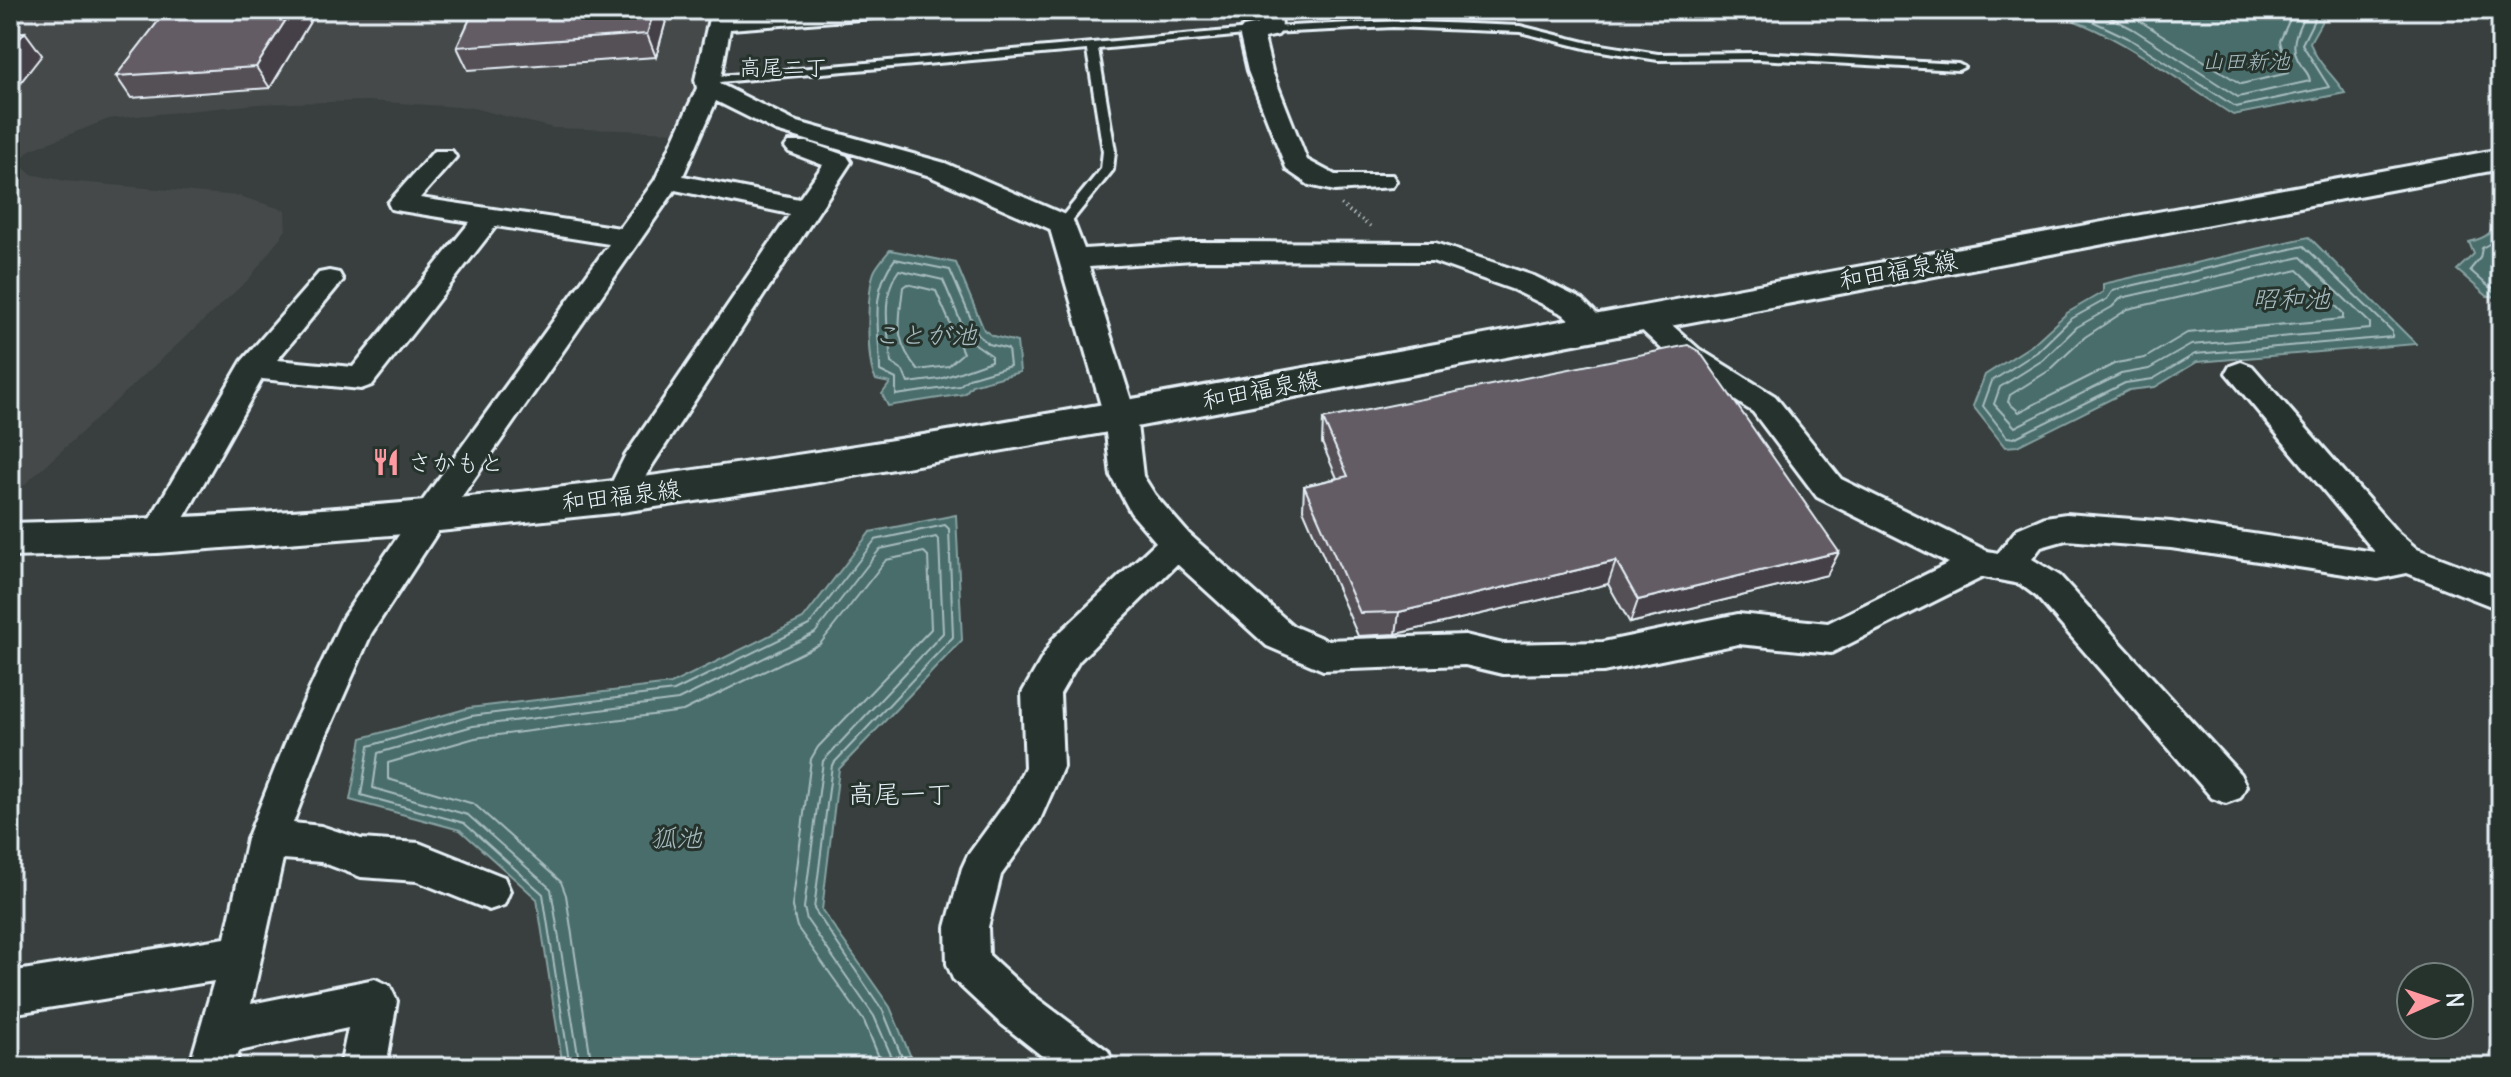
<svg xmlns="http://www.w3.org/2000/svg" width="2511" height="1077" viewBox="0 0 2511 1077" font-family="Delius,'Klee One',sans-serif">
<style>
.built{fill:#45484a}
.water{fill:#486d6b;stroke:#88a2a3;stroke-width:2}
.lines{fill:none;stroke-linecap:round;stroke-linejoin:round}
.shore{stroke:#a8bcc0;stroke-width:2}
.service-casing{stroke:#e8f1f8;stroke-width:6}
.minor-casing{stroke:#e8f1f8;stroke-width:6}
.secondary-casing{stroke:#e8f1f8;stroke-width:6}
.path{stroke:#e8f1f8;stroke-width:4;stroke-dasharray:1 4;stroke-linecap:butt}
.service{fill:#26332d;fill-rule:evenodd}
.minor{fill:#26332d;fill-rule:evenodd}
.secondary{fill:#26332d;fill-rule:evenodd}
.wall{fill:#554f57;stroke:#e8f1f8;stroke-width:2}
.shaded-wall{fill:#454047;stroke:#e8f1f8;stroke-width:2}
.building{fill:#635c65;stroke:#e8f1f8;stroke-width:2}
.labels{text-anchor:middle;dominant-baseline:central;stroke-width:6;stroke-linejoin:round;paint-order:stroke}
.far-water-label{font-size:22px;font-style:italic;fill:#a8bcc0;stroke:#26332d}
.far-neighbourhood-label{font-size:22px;fill:#e8f1f8;stroke:#26332d}
.street-label{font-size:24px;fill:#e8f1f8;stroke:#26332d}
.poi-label{font-size:24px;fill:#e8f1f8;stroke:#26332d;text-anchor:start}
.water-label{font-size:26px;font-style:italic;fill:#a8bcc0;stroke:#26332d}
.neighbourhood-label{font-size:26px;fill:#e8f1f8;stroke:#26332d}
</style>
<rect width="100%" height="100%" fill="#383f3e"/>
<filter id="ink" filterUnits="userSpaceOnUse"><feTurbulence type="fractalNoise" baseFrequency=".0125" numOctaves="2"/><feDisplacementMap in="SourceGraphic" scale="16" xChannelSelector="R" yChannelSelector="G"/><feConvolveMatrix kernelMatrix="1 2 1 2 8 2 1 2 1" color-interpolation-filters="sRGB"/></filter>
<g filter="url(#ink)">
<!-- built -->
<polygon class="built" points="10,10 715,10 699,81 678,132 553,128 473,108 368,101 258,104 109,119 30,150 18,163 31,174 66,181 239,196 285,210 286,230 249,279 10,498"/>
<!-- water -->
<g class="water">
<path d="M 2039,10 L 2328,10 L 2310,42 C 2316,62 2334,76 2345,93 L 2233,115 C 2172,77 2111,26 2039,10 Z"/>
<path d="M 2501,211 L 2501,297 L 2487,296 L 2457,270 L 2474,254 L 2469,242 C 2486,238 2495,233 2495,215 Z"/>
<polygon points="2309,237 2416,344 2197,362 2155,387 2129,390 2017,446 2005,447 1973,406 1985,375 2032,345 2067,313 2103,292 2103,284"/>
<path d="M 890,250 L 956,263 L 984,330 L 993,336 L 1017,342 L 1020,372 L 972,385 L 964,394 L 888,406 L 882,394 L 890,383 L 876,380 C 866,365 866,287 875,270 C 879,263 885,256 890,250 Z"/>
<polygon points="956,515 962,640 839,769 822,910 890,1007 915,1067 563,1067 537,899 460,830 350,800 362,738 469,708 671,684 803,619 870,532"/>
</g>
<g class="lines">
<!-- shore -->
<g class="shore">
<polyline points="2069,10 2128,38 2236,107 2329,87 2302,44 2319,10"/>
<path d="M 2096,10 L 2133,29 L 2238,97 L 2310,81 C 2309,73 2305,71 2301,65 C 2287,46 2298,28 2307,10"/>
<polyline points="2122,10 2241,84 2288,73 2280,41 2294,10"/>
<polyline points="2501,231 2496,240 2482,248 2480,258 2470,270 2489,287 2501,289"/>
<polygon points="2304,246 2392,331 2392,337 2195,354 2153,379 2125,383 2014,438 2007,437 1983,406 1992,381 2037,352 2071,319 2107,299 2113,290"/>
<polygon points="2301,257 2370,323 2370,329 2191,345 2149,369 2121,374 2015,427 1994,404 2000,387 2043,360 2077,327 2112,307 2121,298"/>
<path d="M 895,259 L 950,270 L 978,335 L 989,344 L 1008,349 L 1010,366 L 969,378 L 959,386 L 896,395 L 896,379 L 880,371 C 880,332 868,292 895,259 Z"/>
<path d="M 899,270 L 943,280 L 968,339 L 991,355 L 991,361 L 940,379 L 908,383 L 903,371 L 891,363 C 889,333 879,296 899,270 Z"/>
<polygon points="2298,270 2343,313 2343,319 2187,333 2145,358 2116,363 2019,412 2008,402 2010,395 2050,370 2085,337 2128,309"/>
<path d="M 907,284 L 936,291 L 963,353 L 948,366 L 918,370 C 893,340 899,323 903,287 Z"/>
<polyline points="570,1067 543,894 464,823 361,795 369,746 471,716 674,691 809,625 875,540 945,525 949,529 953,637 832,765 814,909 883,1011 906,1067"/>
<polyline points="580,1067 551,889 468,815 373,788 378,753 473,726 678,700 815,633 880,549 936,537 939,541 943,633 823,761 804,908 807,920 874,1016 896,1067"/>
<polyline points="592,1067 566,895 561,882 474,804 388,779 388,763 475,738 683,711 820,644 886,560 924,552 928,556 931,629 818,747 811,759 792,907 797,927 864,1021 883,1067"/>
</g>
<!-- service casing -->
<g class="service-casing">
<g id="service">
<polygon points="1393,21 1520,26 1589,43 1658,54 1758,53 1958,64 1964,67 1958,70 1758,59 1658,60 1589,49 1520,32 1393,27 1270,33 1265,30 1270,27"/>
<polygon points="1251,29 1257,32 1255,34 1098,49 1115,151 1113,170 1067,227 1062,228 1056,224 1101,169 1103,151 1087,50 707,83 701,80 707,77"/>
</g>
</g>
<!-- minor casing -->
<g class="minor-casing">
<g id="minor">
<polygon points="711,10 733,10 732,15 797,10 897,10 894,15 886,17 730,29 720,84 794,121 945,163 1072,218 1084,249 1193,242 1435,243 1534,276 1583,300 1609,326 1604,333 1594,336 1584,333 1563,314 1514,290 1432,261 1193,260 1089,267 1136,416 1143,476 1155,495 1189,534 1293,626 1326,640 1465,635 1503,644 1603,642 1738,614 1828,623 1949,563 1817,497 1753,412 1677,363 1635,324 1630,317 1635,310 1645,307 1655,310 1699,349 1775,396 1841,479 1987,551 1998,553 2017,529 2045,517 2066,514 2171,522 2375,552 2226,373 2230,366 2241,362 2252,366 2396,531 2417,549 2501,581 2501,610 2407,573 2378,579 2171,548 2066,540 2041,547 2032,559 2060,576 2240,774 2246,786 2240,798 2226,803 2212,798 2036,596 2020,584 1983,577 1831,653 1738,644 1603,672 1503,674 1465,665 1323,670 1267,646 1177,564 1079,661 1060,694 1063,767 1039,822 1001,875 988,927 989,955 1029,992 1108,1051 1115,1067 1056,1067 999,1022 953,979 947,964 946,927 962,868 968,855 1011,796 1025,767 1022,693 1053,639 1156,542 1131,513 1111,476 1104,416 1050,229 927,175 776,131 716,101 683,176 799,199 823,165 789,152 785,147 789,142 807,142 847,156 851,162 651,467 634,505 622,508 610,505 605,496 625,456 790,214 675,190 442,525 371,634 326,736 293,823 321,826 361,839 419,843 504,877 510,891 504,905 489,910 417,881 361,877 321,862 283,859 251,1004 375,979 390,986 397,1001 386,1067 340,1067 348,1028 239,1051 235,1067 189,1067 214,981 10,1014 10,972 225,938 247,839 288,736 343,617 418,507 609,244 496,226 372,385 361,389 262,379 169,545 157,549 145,545 140,536 242,361 319,273 329,271 339,273 343,280 277,360 353,367 470,222 401,211 391,209 388,203 434,151 452,151 456,157 420,198 620,228 655,180 697,88 695,80"/>
<polygon points="1259,10 1281,10 1282,30 1278,35 1264,38 1272,71 1307,160 1335,175 1392,175 1396,181 1392,187 1335,191 1309,185 1287,170 1248,71 1239,32 1243,27 1258,24"/>
</g>
</g>
<!-- secondary casing -->
<g class="secondary-casing">
<path id="secondary" d="M 2501,149 L 2501,169 L 1120,430 L 796,486 L 622,512 L 430,532 L 157,553 L 10,557 L 10,523 C 216,518 424,506 629,479 C 901,443 1171,392 1441,343 C 1795,278 2148,214 2501,149 Z"/>
</g>
<!-- path -->
<polyline class="path" points="1341,205 1372,228"/>
<!-- service -->
<use href="#service" class="service"/>
<!-- minor -->
<use href="#minor" class="minor"/>
<!-- secondary -->
<use href="#secondary" class="secondary"/>
</g>
<!-- wall -->
<g class="wall">
<polygon points="167,10 317,10 270,88 131,98 116,76"/>
<polygon points="474,10 669,10 656,57 468,70 457,47"/>
<polygon points="1323,419 1839,552 1827,575 1630,623 1608,584 1396,634 1358,636 1303,509 1304,486 1337,478 1322,443"/>
</g>
<!-- shaded-wall -->
<g class="shaded-wall">
<polygon points="292,10 317,10 270,88 256,67"/>
<polygon points="654,10 669,10 656,57 647,34"/>
<polygon points="25,32 42,55 10,96 10,50"/>
<polygon points="1839,552 1827,575 1630,623 1638,600"/>
<polygon points="1616,561 1608,584 1396,634 1399,612"/>
</g>
<!-- building -->
<g class="building">
<polygon points="167,10 292,10 256,67 116,76"/>
<polygon points="474,10 654,10 647,34 457,47"/>
<polygon points="25,32 10,50 10,33"/>
<polygon points="1688,345 1700,352 1839,552 1638,600 1616,561 1399,612 1360,613 1304,486 1348,476 1323,419"/>
</g>
</g>
<!-- icons -->
<defs>
<g id="restaurant-bare" transform="scale(2.16)"><path d="M-5-6h1v4h1v-4h1v4h1v-4h1v5L-1.5 .5V6h-2V.5L-5-1ZM5-6V6H3V1.5H1.5Q1.5-4 5-6Z" fill="#ff9aa2" stroke="#26332d" stroke-width="2.5" paint-order="stroke"/></g>
</defs>
<g fill-rule="evenodd">
<use href="#restaurant-bare" x="386" y="462"/>
</g>
<g class="labels">
<!-- far-water labels -->
<g class="far-water-label">
<text x="2246" y="61">山田新池</text>
</g>
<!-- far-neighbourhood labels -->
<g class="far-neighbourhood-label">
<text x="783" y="67">高尾二丁</text>
</g>
<!-- street labels -->
<g class="street-label">
<text transform="translate(1898 270) rotate(-10)">和田福泉線</text>
<text transform="translate(1261 389) rotate(-11)">和田福泉線</text>
<text transform="translate(621 495) rotate(-7)">和田福泉線</text>
</g>
<!-- poi labels -->
<g class="poi-label">
<text x="408" y="462">さかもと</text>
</g>
<!-- water labels -->
<g class="water-label">
<text x="2291" y="298">昭和池</text>
<text x="925" y="334">ことが池</text>
<text x="676" y="837">狐池</text>
</g>
<!-- neighbourhood labels -->
<g class="neighbourhood-label">
<text x="900" y="793">高尾一丁</text>
</g>
</g>
<!-- margin -->
<rect width="2511" height="1077" fill="none" stroke="#26332d" stroke-width="40"/>
<rect x="20" y="20" width="2471" height="1037" fill="none" stroke="#e8f1f8" stroke-width="3" filter="url(#ink)"/>
<!-- north arrow -->
<g transform="translate(2435 1001) rotate(87)"><circle r="38" fill="#26332d" stroke="#747f7e" stroke-width="2"/>
<path d="M0-6L14 30L0 20L-14 30Z" fill="#ff9aa2"/>
<text y="-12" font-size="22" font-weight="bold" text-anchor="middle" fill="#e8f1f8">N</text>
</g>
</svg>
